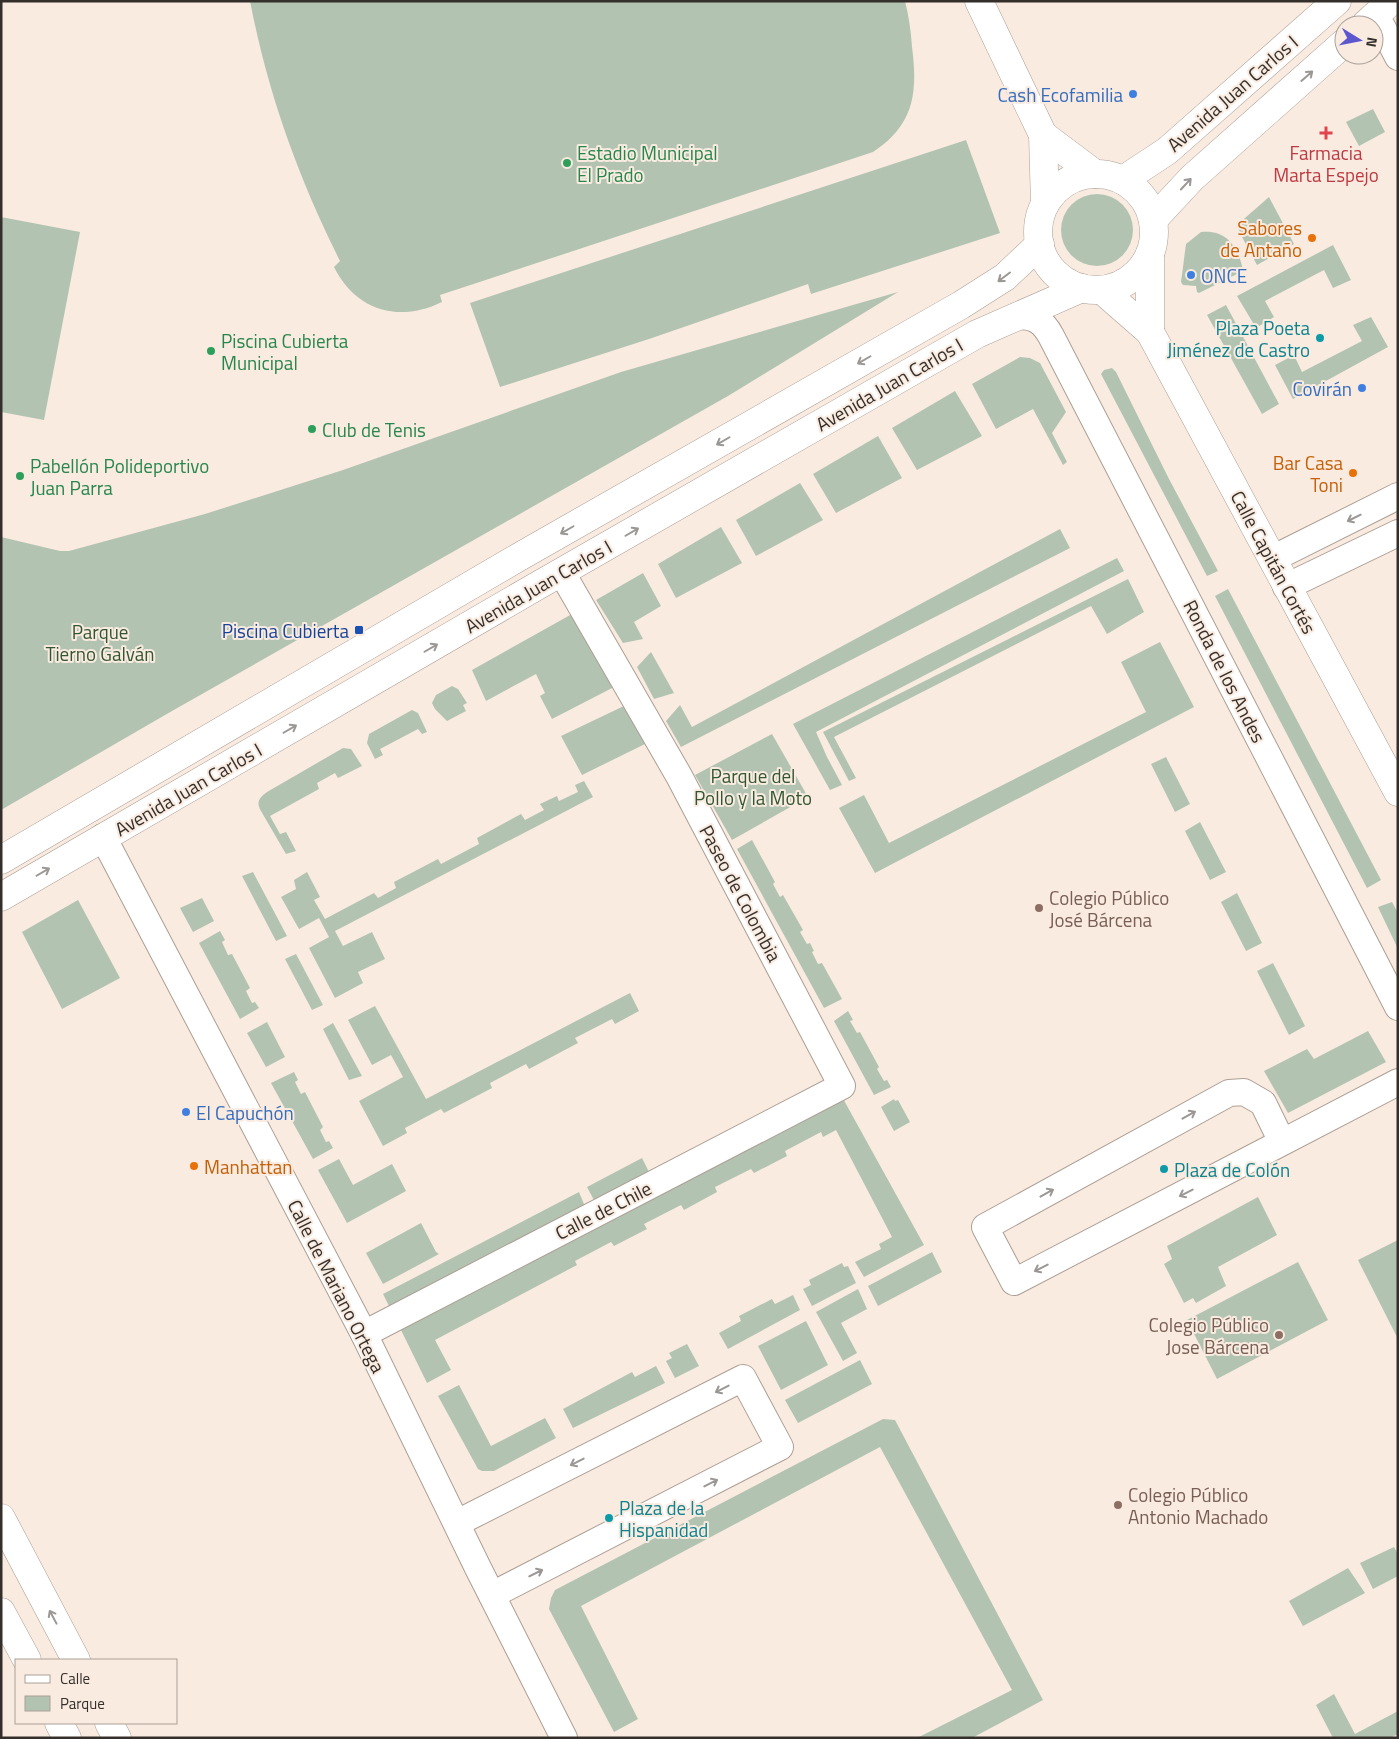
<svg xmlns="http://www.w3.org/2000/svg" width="1399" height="1739" viewBox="0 0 1399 1739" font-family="'Titillium Web',sans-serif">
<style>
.green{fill:#b3c3b2}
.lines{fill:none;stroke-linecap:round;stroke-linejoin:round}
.minor-casing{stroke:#ac9f94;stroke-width:28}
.tertiary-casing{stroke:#ac9f94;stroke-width:29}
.secondary-casing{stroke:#ac9f94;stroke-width:29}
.minor{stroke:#fff;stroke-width:26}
.tertiary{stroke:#fff;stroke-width:28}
.secondary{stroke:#fff;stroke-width:28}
.oneway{stroke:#9a9795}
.shop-dot{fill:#3f7fe0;stroke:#f9ebe0;stroke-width:2}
.health-dot{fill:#e0444e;stroke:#f9ebe0;stroke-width:2}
.leisure-dot{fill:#2e9e5b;stroke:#f9ebe0;stroke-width:2}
.food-dot{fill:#e8710a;stroke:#f9ebe0;stroke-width:2}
.culture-dot{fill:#0f9aa8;stroke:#f9ebe0;stroke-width:2}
.transit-dot{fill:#1a4fb4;stroke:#f9ebe0;stroke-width:2}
.education-dot{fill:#8d6e63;stroke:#f9ebe0;stroke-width:2}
.labels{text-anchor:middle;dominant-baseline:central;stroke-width:4;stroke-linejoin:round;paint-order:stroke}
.street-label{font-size:19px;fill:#342f2b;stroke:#f9ebe0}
.shop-label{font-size:19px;fill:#366cbe;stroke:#f9ebe0;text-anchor:end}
.leisure-label{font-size:19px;fill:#27864d;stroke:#f9ebe0;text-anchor:start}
.health-label{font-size:19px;fill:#be3a42;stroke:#f9ebe0}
.food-label{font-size:19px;fill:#c56008;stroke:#f9ebe0;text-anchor:end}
.culture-label{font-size:19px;fill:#0d838f;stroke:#f9ebe0;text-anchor:start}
.transit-label{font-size:19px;fill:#164399;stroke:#f9ebe0;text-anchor:end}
.park-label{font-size:19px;fill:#325631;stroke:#f9ebe0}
.education-label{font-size:19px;fill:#785e54;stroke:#f9ebe0;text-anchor:start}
</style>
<rect width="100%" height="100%" fill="#f9ebe0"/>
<!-- green -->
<g class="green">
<path d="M 250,1 L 905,1 C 909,17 911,32 912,47 C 918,93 914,125 873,152 L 440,295 L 442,302 C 399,323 356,311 334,267 L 340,261 C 298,177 268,94 250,1 Z"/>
<polygon points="1373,109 1385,132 1359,146 1346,122"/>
<polygon points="966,140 1000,233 811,294 808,284 652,338 500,387 470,303"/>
<circle cx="1097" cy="230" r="36"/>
<polygon points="1269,197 1294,244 1257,265 1242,237 1237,225"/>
<polygon points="1,217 80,232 44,420 1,412"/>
<path d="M 1201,232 C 1227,229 1239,248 1243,271 L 1199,293 L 1197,292 L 1196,286 L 1183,285 L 1181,282 L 1186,244 Z"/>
<polygon points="1333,245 1351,280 1333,288 1324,270 1265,301 1274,317 1256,328 1237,296"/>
<polygon points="898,292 728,396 172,711 1,810 1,537 60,551 69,551 205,514 343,470 621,372"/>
<polygon points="1226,305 1279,404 1262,414 1207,315"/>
<polygon points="1371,317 1388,347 1293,399 1275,365 1294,355 1302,372 1362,341 1353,325"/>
<polygon points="1020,357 1030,358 1040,363 1066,412 1052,433 1067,462 1063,465 1033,409 996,429 972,384"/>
<polygon points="1112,368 1116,372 1169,479 1218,571 1207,576 1101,374 1104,370"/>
<polygon points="955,391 982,436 917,470 892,428"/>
<polygon points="878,436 902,478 836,513 813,474"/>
<polygon points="800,483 823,520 756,556 736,520"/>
<polygon points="721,527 742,563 676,598 658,564"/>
<polygon points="1060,529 1070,548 681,747 666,721 680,705 692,727"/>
<polygon points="1117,558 1124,571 816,732 827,757 842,785 830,790 793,724"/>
<polygon points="643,573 661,606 634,622 643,639 623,643 596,600"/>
<polygon points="1128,579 1144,612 1107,634 1091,606 834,737 856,778 849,781 823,732"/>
<polygon points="1228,589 1381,880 1367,888 1215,596"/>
<polygon points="572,614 614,687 552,719 540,696 545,693 536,674 486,701 472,670"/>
<polygon points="1160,642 1194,707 875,873 839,808 864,795 889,843 1146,712 1121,662"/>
<polygon points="651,652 674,693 654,699 637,667"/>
<polygon points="452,686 458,689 467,703 463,705 466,711 447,721 435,709 432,703 436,695"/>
<polygon points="626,705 647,743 582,775 561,736"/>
<polygon points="412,710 418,713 427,732 422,734 418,729 380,749 383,755 375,759 367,743 369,734"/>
<polygon points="772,734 808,797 732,840 695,775"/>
<path d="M 343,748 L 351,749 L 362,766 L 338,778 L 335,773 L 317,783 L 319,789 L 270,816 L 280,834 L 286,832 L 296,851 L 286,854 L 261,811 C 256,802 259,798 267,792 Z"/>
<polygon points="1166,757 1190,804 1175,812 1151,764"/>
<polygon points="584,781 593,797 335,931 343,946 372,932 385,959 358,972 363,983 335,998 309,948 329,937 319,918 299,929 281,897 296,889 294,880 307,872 320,897 314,900 325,919 374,893 378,898 396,888 394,882 438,859 441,864 479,844 477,838 521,814 525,820 544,810 540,804 557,796 559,801 578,792 575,785"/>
<polygon points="1200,822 1226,872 1210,880 1185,831"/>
<polygon points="752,840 775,882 773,884 780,897 783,895 803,930 800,932 807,944 810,943 814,951 812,952 818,964 822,963 842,999 824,1008 737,849"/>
<polygon points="253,872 287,936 276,941 242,876"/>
<polygon points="1237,893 1262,943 1246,951 1221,902"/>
<polygon points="202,898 214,921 193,932 180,908"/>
<polygon points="78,900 120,978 62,1009 22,932"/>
<polygon points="1392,902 1398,913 1398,949 1378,907"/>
<polygon points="220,931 225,940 222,942 228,955 232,954 250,988 246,991 252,1003 255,1002 259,1008 240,1019 199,943"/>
<polygon points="296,954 323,1005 312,1010 285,959"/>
<polygon points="1273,963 1305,1026 1289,1035 1257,971"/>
<polygon points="630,993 639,1011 615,1024 612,1019 575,1038 578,1043 529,1069 526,1064 490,1083 492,1088 444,1113 441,1109 405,1128 407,1133 383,1146 359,1101 403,1077 391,1055 372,1065 348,1020 375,1006 426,1099"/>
<polygon points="848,1011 853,1020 850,1021 857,1033 860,1032 879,1067 877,1069 884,1081 887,1080 891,1087 874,1095 834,1021"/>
<polygon points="267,1022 285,1057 266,1067 247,1033"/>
<polygon points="333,1023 362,1076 349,1080 323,1029"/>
<polygon points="1368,1031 1386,1062 1288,1113 1264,1071 1307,1049 1314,1059"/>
<polygon points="294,1072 298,1080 295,1082 301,1094 305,1092 323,1127 320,1130 326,1142 329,1141 333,1148 313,1159 271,1083"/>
<polygon points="841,1095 924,1245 864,1277 855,1262 881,1249 879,1244 892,1237 836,1130 823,1137 821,1132 785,1151 787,1156 754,1173 751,1169 715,1187 717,1192 684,1210 681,1205 644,1224 647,1229 614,1246 611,1242 575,1261 577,1265 435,1340 451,1370 427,1383 399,1326"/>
<polygon points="894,1099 895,1101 898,1100 910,1122 894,1131 881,1107"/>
<polygon points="642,1158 651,1176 596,1204 587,1187"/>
<polygon points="339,1159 353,1185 392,1164 406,1191 347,1223 318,1170"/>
<polygon points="579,1192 586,1209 392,1312 383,1294"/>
<polygon points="1258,1197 1277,1235 1218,1267 1226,1286 1196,1303 1193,1298 1184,1303 1164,1264 1172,1259 1167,1246"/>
<polygon points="421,1223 436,1252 439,1254 383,1284 366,1253"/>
<polygon points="1398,1240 1398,1339 1358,1260"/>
<polygon points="932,1252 942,1272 878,1306 868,1286"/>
<polygon points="1298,1262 1328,1320 1217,1379 1187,1320"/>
<polygon points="842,1263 844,1267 848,1266 856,1283 812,1306 803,1289 811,1285 809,1280"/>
<polygon points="858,1289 867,1309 841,1323 857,1353 843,1361 816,1312"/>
<polygon points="793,1295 800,1310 728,1349 719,1333 741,1321 739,1316 772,1299 775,1304"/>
<polygon points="806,1321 828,1365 781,1390 758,1346"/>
<polygon points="687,1344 699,1366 675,1378 666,1361 672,1358 669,1353"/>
<polygon points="860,1360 872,1384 798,1423 785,1400"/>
<polygon points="656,1366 665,1383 573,1428 563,1409 632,1372 635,1377"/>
<polygon points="459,1385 491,1446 545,1418 556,1438 494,1471 482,1471 478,1469 438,1396"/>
<polygon points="883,1419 895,1420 1043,1700 972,1738 917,1738 1012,1690 880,1447 581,1606 638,1719 614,1732 549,1609 551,1598 555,1590"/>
<polygon points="1394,1547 1398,1554 1398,1576 1373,1589 1360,1563"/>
<polygon points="1348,1568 1365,1593 1303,1626 1289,1601"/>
<polygon points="1334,1694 1355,1734 1398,1711 1398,1734 1390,1738 1333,1738 1316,1705"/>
</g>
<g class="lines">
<!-- minor casing -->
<g class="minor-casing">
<g id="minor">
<polyline points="1376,15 1398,57"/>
<path d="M 1018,316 C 1034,316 1043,321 1051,336 L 1398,1007"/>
<polyline points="1272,559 1398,496"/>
<polyline points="1286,587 1398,533"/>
<polyline points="103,837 364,1334 478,1568 564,1738"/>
<polyline points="1282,1142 1263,1103 1244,1092 1229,1093 985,1227 1014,1282 1398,1082"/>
<polyline points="364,1334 842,1086 679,776 562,573"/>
<polyline points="457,1523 743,1378 780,1447 492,1595"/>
</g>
</g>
<!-- tertiary casing -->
<g class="tertiary-casing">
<g id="tertiary">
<polyline points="1365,25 1391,1"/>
<polyline points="1123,180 1167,151 1337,1"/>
<polyline points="1153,220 1192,178 1344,43"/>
<polyline points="1,860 519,557 961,305 1005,277 1040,244"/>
<polyline points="1,897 537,586 977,334 1082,288"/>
<polyline points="1,1518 76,1660"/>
<polyline points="1,1612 27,1660"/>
<polyline points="59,1723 67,1738"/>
<polyline points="109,1723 117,1738"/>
</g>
</g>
<!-- secondary casing -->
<g class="secondary-casing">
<g id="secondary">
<polyline points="979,1 1043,135 1045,204"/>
<polyline points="1043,135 1095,174"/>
<circle cx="1096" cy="232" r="58"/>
<polyline points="1150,254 1150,332"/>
<polyline points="1102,290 1150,332 1398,792"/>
</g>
</g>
<!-- minor -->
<use href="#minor" class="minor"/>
<!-- tertiary -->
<use href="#tertiary" class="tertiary"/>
<!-- secondary -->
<use href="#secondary" class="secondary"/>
</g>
<!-- one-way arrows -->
<defs><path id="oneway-shaft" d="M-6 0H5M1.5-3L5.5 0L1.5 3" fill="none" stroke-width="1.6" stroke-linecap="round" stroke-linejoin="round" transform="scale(1.25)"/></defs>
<g class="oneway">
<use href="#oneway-shaft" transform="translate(1307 76) rotate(-41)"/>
<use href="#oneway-shaft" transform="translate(1186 184) rotate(-47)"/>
<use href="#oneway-shaft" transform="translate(1004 277) rotate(143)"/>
<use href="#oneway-shaft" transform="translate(864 360) rotate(150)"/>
<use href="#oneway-shaft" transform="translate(723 441) rotate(150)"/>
<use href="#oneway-shaft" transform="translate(1354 518) rotate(154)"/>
<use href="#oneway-shaft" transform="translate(567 530) rotate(150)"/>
<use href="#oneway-shaft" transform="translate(632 532) rotate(-30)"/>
<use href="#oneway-shaft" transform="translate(431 648) rotate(-30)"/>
<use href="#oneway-shaft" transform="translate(290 729) rotate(-30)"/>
<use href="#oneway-shaft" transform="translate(43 872) rotate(-30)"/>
<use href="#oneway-shaft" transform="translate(1189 1115) rotate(-29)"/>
<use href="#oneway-shaft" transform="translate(1047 1193) rotate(-29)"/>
<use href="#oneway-shaft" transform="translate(1186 1193) rotate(153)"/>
<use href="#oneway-shaft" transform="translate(1041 1268) rotate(153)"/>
<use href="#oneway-shaft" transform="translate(722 1389) rotate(153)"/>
<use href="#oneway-shaft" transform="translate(577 1462) rotate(153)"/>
<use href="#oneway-shaft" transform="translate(711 1483) rotate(-27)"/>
<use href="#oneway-shaft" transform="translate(536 1573) rotate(-26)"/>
<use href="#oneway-shaft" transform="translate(53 1617) rotate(-118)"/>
</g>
<!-- markers -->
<g class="shop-dot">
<circle cx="1133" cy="94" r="5"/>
<circle cx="1191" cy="275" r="5"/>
<circle cx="1362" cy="388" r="5"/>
<circle cx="186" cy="1112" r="5"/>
</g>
<path class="health-dot" d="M1323.5 125.5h5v5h5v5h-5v5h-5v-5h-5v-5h5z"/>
<g class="leisure-dot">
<circle cx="567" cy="163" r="5"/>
<circle cx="211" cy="351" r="5"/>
<circle cx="312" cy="429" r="5"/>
<circle cx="20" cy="476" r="5"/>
</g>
<g class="food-dot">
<circle cx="1312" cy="238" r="5"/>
<circle cx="1353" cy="473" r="5"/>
<circle cx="194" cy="1166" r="5"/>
</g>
<g class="culture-dot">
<circle cx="1320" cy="338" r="5"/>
<circle cx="1164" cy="1169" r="5"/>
<circle cx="609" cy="1518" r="5"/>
</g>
<rect class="transit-dot" x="354" y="625" width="10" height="10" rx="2.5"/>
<g class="education-dot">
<circle cx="1039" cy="908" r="5"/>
<circle cx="1279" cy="1335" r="5"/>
<circle cx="1118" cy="1505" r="5"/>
</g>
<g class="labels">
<!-- street labels -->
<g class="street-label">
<text transform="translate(1232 93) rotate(-41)">Avenida Juan Carlos I</text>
<text transform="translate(889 384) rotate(-30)">Avenida Juan Carlos I</text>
<text transform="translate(1274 562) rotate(62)">Calle Capitán Cortés</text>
<text transform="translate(538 586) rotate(-30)">Avenida Juan Carlos I</text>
<text transform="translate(1225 671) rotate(63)">Ronda de los Andes</text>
<text transform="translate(188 789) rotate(-30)">Avenida Juan Carlos I</text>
<text transform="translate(741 893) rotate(62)">Paseo de Colombia</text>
<text transform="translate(603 1210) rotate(-27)">Calle de Chile</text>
<text transform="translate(337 1286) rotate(63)">Calle de Mariano Ortega</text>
</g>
<!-- shop labels -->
<g class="shop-label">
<text x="1123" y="94">Cash Ecofamilia</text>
<text x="1201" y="275" text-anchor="start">ONCE</text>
<text x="1352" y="388">Covirán</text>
<text x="196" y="1112" text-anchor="start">El Capuchón</text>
</g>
<!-- leisure labels -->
<g class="leisure-label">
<text x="577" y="152">Estadio Municipal<tspan x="577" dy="22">El Prado</tspan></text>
<text x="221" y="340">Piscina Cubierta<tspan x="221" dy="22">Municipal</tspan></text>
<text x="322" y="429">Club de Tenis</text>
<text x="30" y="465">Pabellón Polideportivo<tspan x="30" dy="22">Juan Parra</tspan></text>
</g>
<!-- health labels -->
<g class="health-label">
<text x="1326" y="152">Farmacia<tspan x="1326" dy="22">Marta Espejo</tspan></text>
</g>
<!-- food labels -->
<g class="food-label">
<text x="1302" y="227">Sabores<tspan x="1302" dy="22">de Antaño</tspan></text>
<text x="1343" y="462">Bar Casa<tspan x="1343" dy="22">Toni</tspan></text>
<text x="204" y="1166" text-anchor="start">Manhattan</text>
</g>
<!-- culture labels -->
<g class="culture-label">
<text x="1310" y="327" text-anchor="end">Plaza Poeta<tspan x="1310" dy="22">Jiménez de Castro</tspan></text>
<text x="1174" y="1169">Plaza de Colón</text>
<text x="619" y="1507">Plaza de la<tspan x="619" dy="22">Hispanidad</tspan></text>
</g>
<!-- transit labels -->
<g class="transit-label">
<text x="349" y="630">Piscina Cubierta</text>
</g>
<!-- park labels -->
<g class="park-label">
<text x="100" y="631">Parque<tspan x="100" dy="22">Tierno Galván</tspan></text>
<text x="753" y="775">Parque del<tspan x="753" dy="22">Pollo y la Moto</tspan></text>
</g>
<!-- education labels -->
<g class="education-label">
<text x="1049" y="897">Colegio Público<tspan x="1049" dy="22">José Bárcena</tspan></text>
<text x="1269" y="1324" text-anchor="end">Colegio Público<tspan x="1269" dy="22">Jose Bárcena</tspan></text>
<text x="1128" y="1494">Colegio Público<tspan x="1128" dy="22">Antonio Machado</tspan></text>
</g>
</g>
<!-- border -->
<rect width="1399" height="1739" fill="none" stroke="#342f2b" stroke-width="5"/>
<!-- legend -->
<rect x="15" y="1659" width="162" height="65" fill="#f9ebe0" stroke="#aaa098"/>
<rect x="25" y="1675" width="25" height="8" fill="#ffffff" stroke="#aaa098"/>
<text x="60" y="1684" font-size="15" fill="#342f2b">Calle</text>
<rect x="25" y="1696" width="25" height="15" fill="#b3c3b2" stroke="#aaa098"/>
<text x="60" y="1709" font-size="15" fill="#342f2b">Parque</text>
<!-- north arrow -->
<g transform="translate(1359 40) rotate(100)"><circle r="24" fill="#f9ebe0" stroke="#aaa098"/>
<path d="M0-4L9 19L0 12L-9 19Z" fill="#5d57cf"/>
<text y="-8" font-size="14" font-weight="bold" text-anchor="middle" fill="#342f2b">N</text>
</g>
</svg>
